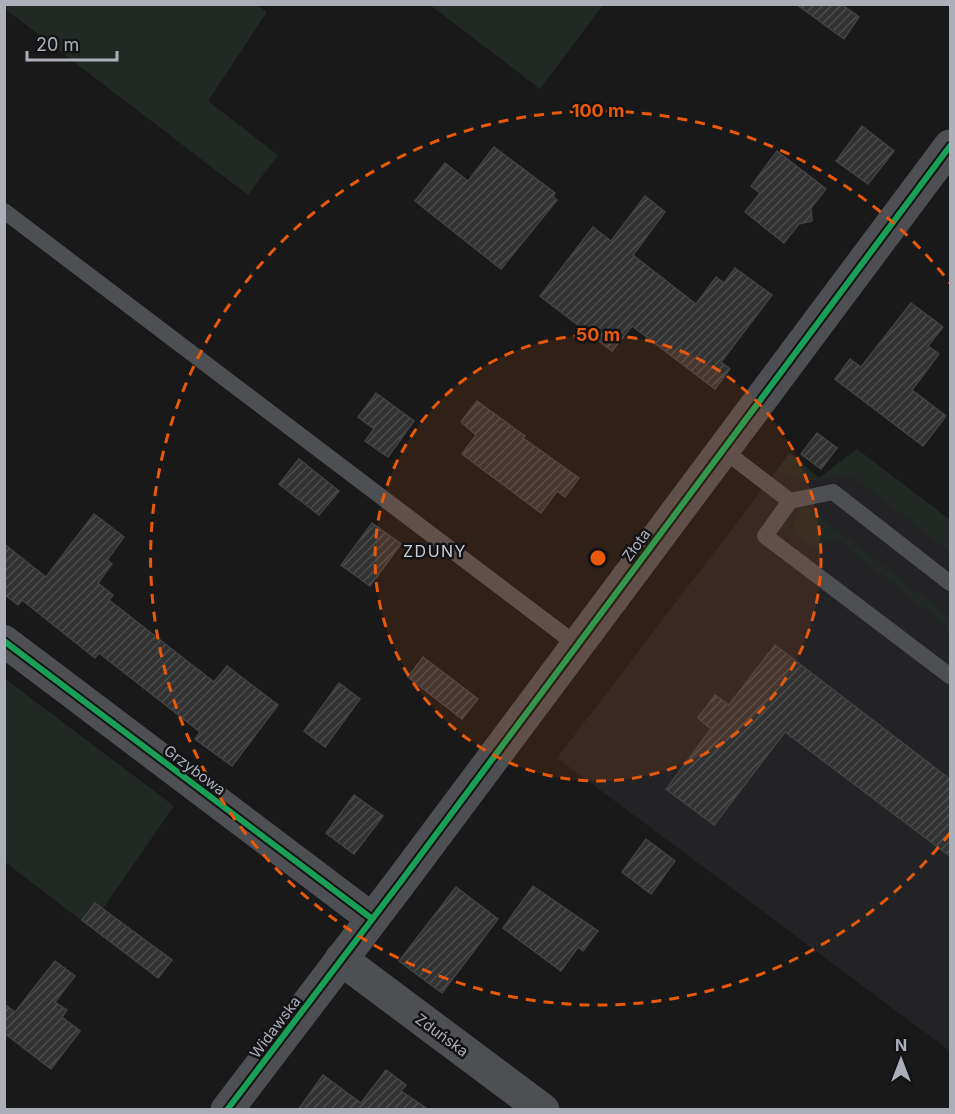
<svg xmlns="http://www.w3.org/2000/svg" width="955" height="1114" viewBox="0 0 955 1114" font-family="Inter,sans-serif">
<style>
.built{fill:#232325}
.grass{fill:#222823}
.building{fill:url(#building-hatch);stroke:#424245;stroke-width:1.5}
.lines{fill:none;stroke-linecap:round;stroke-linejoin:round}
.service{stroke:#4e4f52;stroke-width:16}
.minor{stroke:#4e4f52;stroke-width:32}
.tertiary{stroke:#4e4f52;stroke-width:33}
.cycleway-casing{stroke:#131315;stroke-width:10}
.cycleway{stroke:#1a9f57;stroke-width:6}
.ring{fill:none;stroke:#e8590c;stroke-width:3;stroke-dasharray:10 8}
.labels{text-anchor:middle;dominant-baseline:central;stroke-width:5;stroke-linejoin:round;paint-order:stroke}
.street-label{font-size:15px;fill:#acafb8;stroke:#131315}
.neighbourhood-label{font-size:16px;letter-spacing:1.5px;fill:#ccced5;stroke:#131315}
.centre{fill:#e8590c;stroke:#131315;stroke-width:3}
.ring-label{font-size:18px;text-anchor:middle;font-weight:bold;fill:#e8590c;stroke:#131315;stroke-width:5;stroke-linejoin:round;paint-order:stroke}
</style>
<defs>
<pattern id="building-hatch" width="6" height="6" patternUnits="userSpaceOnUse" patternTransform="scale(1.5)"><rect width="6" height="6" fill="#323233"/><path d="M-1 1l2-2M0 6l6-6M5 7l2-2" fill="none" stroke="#4d4d4e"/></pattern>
</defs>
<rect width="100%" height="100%" fill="#191919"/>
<!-- built -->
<polygon class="built" points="857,449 950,520 950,1051 557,758 790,453 819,478"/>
<!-- grass -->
<g class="grass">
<polygon points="4,5 257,5 267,12 208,101 278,155 248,195 5,9"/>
<polygon points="430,5 603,5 540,89"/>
<path d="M 857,449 L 950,520 L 950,552 L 850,474 C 817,484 809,482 777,470 L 790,453 L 819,478 Z"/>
<path d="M 804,504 L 950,618 L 950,629 L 835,538 C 817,553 796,546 793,522 Z"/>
<polygon points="4,678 174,806 90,927 5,862"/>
</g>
<!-- building -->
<g class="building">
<polygon points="796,4 841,4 859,17 844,39"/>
<polygon points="862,126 894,151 868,184 836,161"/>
<polygon points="494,147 555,193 553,197 557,200 501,269 415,201 445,163 468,181"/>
<polygon points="777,151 826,189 811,208 812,221 799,224 784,243 745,212 760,193 751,186"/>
<polygon points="645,196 665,212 633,255 696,304 716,277 724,283 735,268 772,295 721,362 730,369 715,389 632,326 612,351 540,296 593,227 611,241"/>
<polygon points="911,303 943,327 928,346 939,354 912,390 946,416 923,446 835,379 850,359 861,367"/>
<polygon points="376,393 414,421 388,457 365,441 374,429 358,417"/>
<polygon points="477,401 525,436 523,438 579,478 565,497 557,491 541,513 462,454 476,435 461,422"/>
<polygon points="817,433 837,448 821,469 801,454"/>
<polygon points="299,459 339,491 319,515 279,484"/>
<polygon points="94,514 124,537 107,560 112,564 98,583 113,595 109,600 214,682 227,666 278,705 232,766 195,739 200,732 99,653 95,658 22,600 18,605 4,594 4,544 46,577"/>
<polygon points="372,523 401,544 370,586 341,565"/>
<polygon points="775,645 951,780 951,857 785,732 714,825 666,789 711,729 698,718 715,695 729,705"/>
<polygon points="423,657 478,699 462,719 408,677"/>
<polygon points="339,683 360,699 325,747 304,731"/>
<polygon points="354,795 383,816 354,854 326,833"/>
<polygon points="646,839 675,861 651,894 622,872"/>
<polygon points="533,886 598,931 583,951 578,947 561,971 503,928"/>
<polygon points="456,887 498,919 442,993 399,961"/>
<polygon points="95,903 172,960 158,978 82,920"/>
<polygon points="55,961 75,976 55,1002 67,1010 62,1017 80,1031 51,1069 4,1033 4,1004 15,1012"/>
<polygon points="386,1070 406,1085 401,1091 429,1110 298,1110 323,1075 361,1103"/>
</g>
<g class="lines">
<!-- service -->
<g class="service">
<polyline points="4,211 577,645"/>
<polyline points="722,449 790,501"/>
<polyline points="950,583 833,492 790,501 765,536 950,676"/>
</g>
<!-- minor -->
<polyline class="minor" points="4,641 371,918"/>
<!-- tertiary -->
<g class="tertiary">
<polyline points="341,959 543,1110"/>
<polyline points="227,1110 402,880 950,146"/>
</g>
<!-- cycleway casing -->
<g class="cycleway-casing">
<g id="cycleway">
<polyline points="4,641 371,918"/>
<polyline points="227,1110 402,880 950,146"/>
</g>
</g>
<!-- cycleway -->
<use href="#cycleway" class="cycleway"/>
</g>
<!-- distance rings -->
<circle cx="598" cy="558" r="223" fill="#e8590c" fill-opacity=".12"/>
<g class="ring">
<circle cx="598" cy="558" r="223"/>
<path d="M950 833A447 447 0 1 1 950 283"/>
</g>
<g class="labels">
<!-- street labels -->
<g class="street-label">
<text transform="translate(636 545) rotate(-54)">Złota</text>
<text transform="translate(195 770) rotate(37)">Grzybowa</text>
<text transform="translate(275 1027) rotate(-53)">Widawska</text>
<text transform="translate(442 1035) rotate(36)">Zduńska</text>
</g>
<!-- neighbourhood labels -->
<g class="neighbourhood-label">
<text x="435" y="551">ZDUNY</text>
</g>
</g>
<circle cx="598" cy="558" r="9" class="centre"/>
<g class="ring-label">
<text x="598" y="117">100 m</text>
<text x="598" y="341">50 m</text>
</g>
<!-- border -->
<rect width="955" height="1114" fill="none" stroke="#acafb8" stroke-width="12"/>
<!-- north arrow -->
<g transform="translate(901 1060)" stroke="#131315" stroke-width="4.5" paint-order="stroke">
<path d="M0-4.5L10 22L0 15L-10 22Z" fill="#acafb8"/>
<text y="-9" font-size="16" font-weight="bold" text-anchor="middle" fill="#acafb8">N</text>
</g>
<!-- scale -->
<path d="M27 51v9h90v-9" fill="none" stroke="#acafb8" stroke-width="3"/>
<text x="36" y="51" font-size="18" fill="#acafb8" stroke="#131315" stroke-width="4.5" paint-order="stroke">20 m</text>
</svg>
